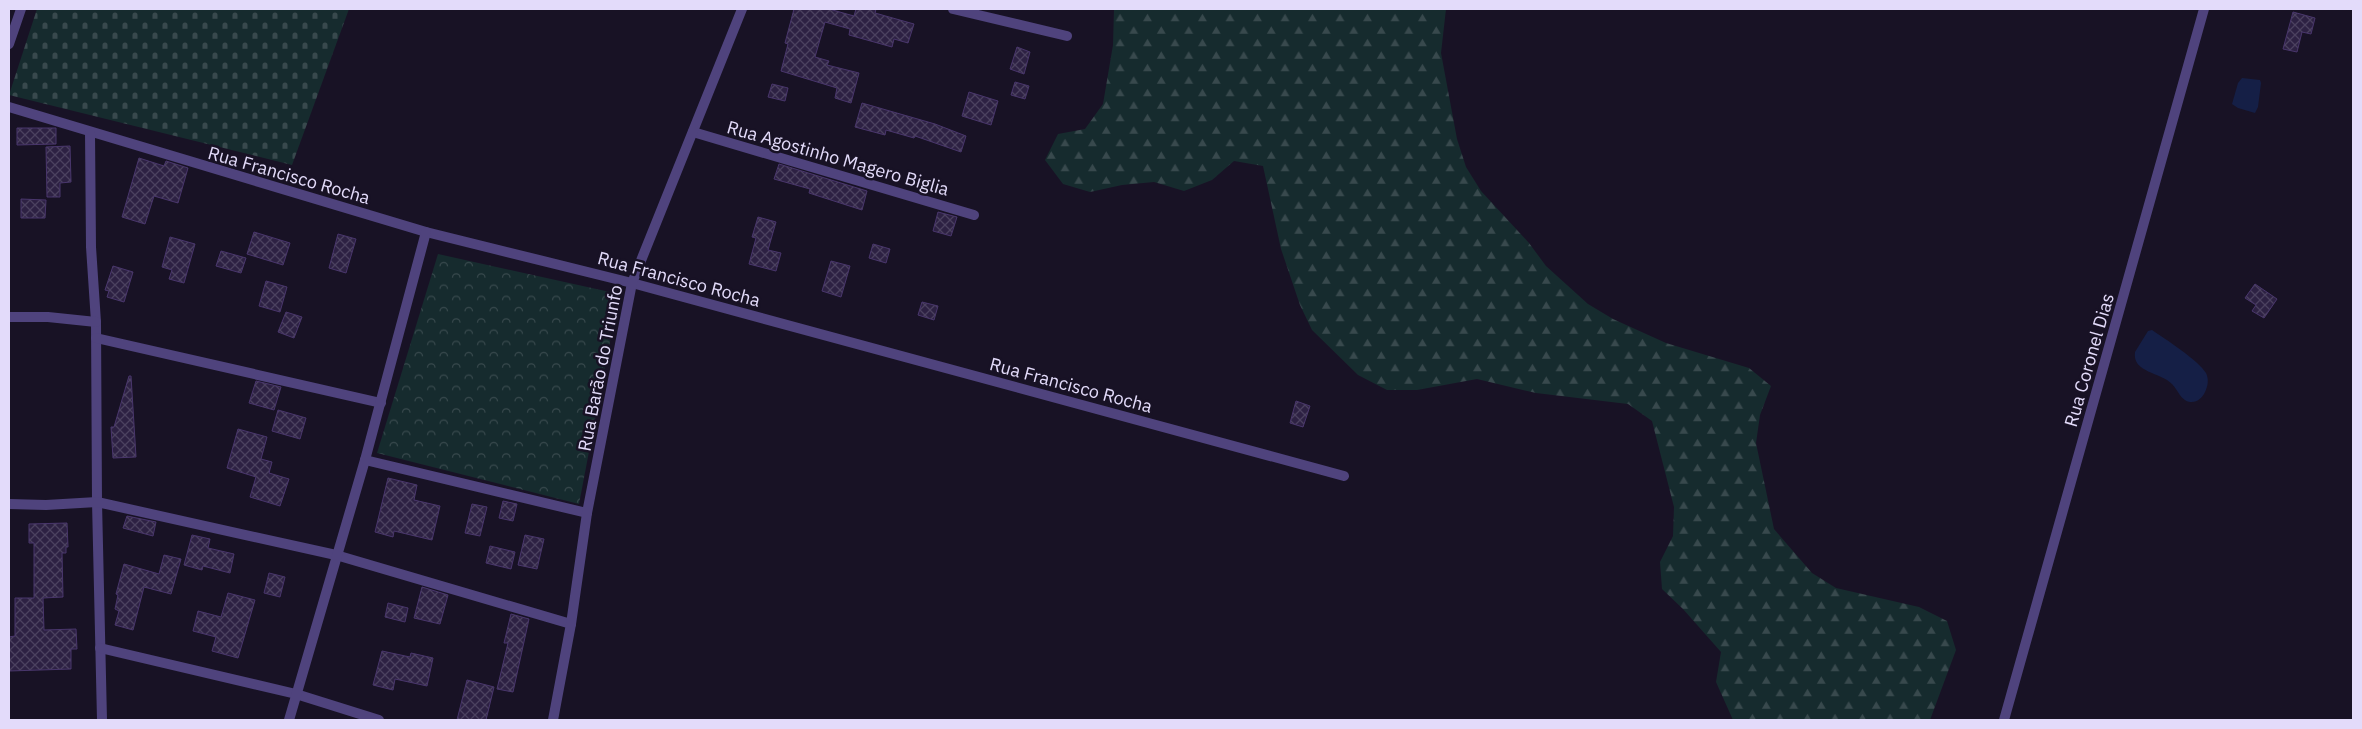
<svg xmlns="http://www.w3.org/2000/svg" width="2362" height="729" viewBox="0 0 2362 729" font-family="'IBM Plex Sans',sans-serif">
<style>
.forest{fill:url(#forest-firs)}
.cemetery{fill:url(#cemetery-stones)}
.park{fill:url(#park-crowns)}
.water{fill:#151f46}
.building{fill:url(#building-cross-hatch);stroke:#49366c}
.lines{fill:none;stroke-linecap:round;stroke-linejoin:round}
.street{stroke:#4f437d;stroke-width:10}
.labels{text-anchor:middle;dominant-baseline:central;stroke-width:5;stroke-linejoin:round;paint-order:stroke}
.street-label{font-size:18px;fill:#e3dbfa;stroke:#181225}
</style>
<defs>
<pattern id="forest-firs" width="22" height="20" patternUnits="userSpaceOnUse" patternTransform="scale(1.25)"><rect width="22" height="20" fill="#162b2e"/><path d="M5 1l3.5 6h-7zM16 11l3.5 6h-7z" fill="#38494d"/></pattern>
<pattern id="cemetery-stones" width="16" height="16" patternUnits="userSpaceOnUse" patternTransform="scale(1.25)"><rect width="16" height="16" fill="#162b2e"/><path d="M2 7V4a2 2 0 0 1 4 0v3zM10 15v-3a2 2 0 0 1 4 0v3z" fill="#38494d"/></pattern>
<pattern id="park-crowns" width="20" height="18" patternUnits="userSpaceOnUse" patternTransform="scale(1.25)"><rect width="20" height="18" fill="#162b2e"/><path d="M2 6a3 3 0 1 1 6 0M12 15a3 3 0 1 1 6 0" fill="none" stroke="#38494d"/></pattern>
<pattern id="building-cross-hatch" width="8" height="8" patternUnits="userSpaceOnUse" patternTransform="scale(1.25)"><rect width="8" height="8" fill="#2d2143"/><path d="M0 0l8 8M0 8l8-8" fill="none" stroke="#4b415f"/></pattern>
</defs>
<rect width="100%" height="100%" fill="#181225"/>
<!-- forest -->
<polygon class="forest" points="1114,9 1446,9 1441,53 1457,139 1466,167 1481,191 1529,243 1546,266 1588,304 1613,319 1666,343 1749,368 1771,386 1760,415 1756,443 1774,529 1812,573 1836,588 1919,607 1947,621 1956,650 1930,720 1733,720 1716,682 1721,652 1683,609 1662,589 1660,562 1673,536 1674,507 1652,421 1628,404 1536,393 1477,379 1417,390 1387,390 1358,375 1312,330 1300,305 1281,249 1263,166 1234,161 1212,180 1184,191 1154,182 1122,185 1090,192 1063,184 1045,160 1058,134 1085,129 1103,104 1113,45"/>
<!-- cemetery -->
<polygon class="cemetery" points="37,9 349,9 292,165 9,95"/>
<!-- park -->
<polygon class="park" points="438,254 619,294 579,504 377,453"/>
<!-- water -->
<g class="water">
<polygon points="2242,78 2260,80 2261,83 2258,107 2255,113 2238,108 2232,104 2238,83"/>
<path d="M 2152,330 C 2164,338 2199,361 2206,373 C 2209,379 2208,386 2205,392 C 2203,397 2197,403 2190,402 C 2181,401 2178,390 2172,384 C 2161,372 2132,373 2135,352 L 2148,331 Z"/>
</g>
<!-- building -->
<g class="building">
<polygon points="794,9 829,9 854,16 856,9 876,9 875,13 914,24 908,43 894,39 892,47 849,35 850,29 825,22 815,57 829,61 827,65 859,73 851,103 835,98 837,88 781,71 788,44 785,43"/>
<polygon points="2293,12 2315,18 2311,34 2302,32 2297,52 2283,49"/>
<polygon points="1017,47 1030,52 1024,74 1010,69"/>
<polygon points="1015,82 1029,86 1025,99 1011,95"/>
<polygon points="772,84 788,88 785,101 768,97"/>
<polygon points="969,92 998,101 991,125 962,116"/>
<polygon points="862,103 935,124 966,136 961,152 915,136 914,138 886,130 885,135 855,127"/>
<polygon points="17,128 56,128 56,144 17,145"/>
<polygon points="70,146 71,182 60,183 60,197 47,197 46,147"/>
<polygon points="139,158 164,166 166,161 188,168 178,203 154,196 145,224 122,217"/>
<polygon points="779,164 867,191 862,210 809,193 810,189 774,179"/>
<polygon points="21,199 46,200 45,218 21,218"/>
<polygon points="938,212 957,217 951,236 933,231"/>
<polygon points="758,217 776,222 768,250 781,253 776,271 749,264 756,238 752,237"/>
<polygon points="254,232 290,243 283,265 247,254"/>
<polygon points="338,234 356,239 346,273 329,268"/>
<polygon points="170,237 195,244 184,283 169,279 172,270 162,267"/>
<polygon points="873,244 890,249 886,263 869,258"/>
<polygon points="221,251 246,258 241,273 216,266"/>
<polygon points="831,261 850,266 841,297 822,291"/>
<polygon points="113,266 133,272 124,302 107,297 109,291 105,290"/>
<polygon points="266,281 287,287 280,312 259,306"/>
<polygon points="2255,284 2277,299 2264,318 2252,311 2256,305 2245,298"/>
<polygon points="922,302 938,306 934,320 918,315"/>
<polygon points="286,312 302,317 294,338 278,332"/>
<polygon points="129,376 131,376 136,457 113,458 111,427 114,427"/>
<polygon points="256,381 281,387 274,410 249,403"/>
<polygon points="1296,401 1310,406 1303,427 1290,423"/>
<polygon points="278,410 306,418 300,439 272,431"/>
<polygon points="238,429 267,437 261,459 272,462 269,473 289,479 280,506 250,497 256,477 227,468"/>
<polygon points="388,478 417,485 414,500 440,506 432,540 394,531 393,537 375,532"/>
<polygon points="503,501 517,504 513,521 499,518"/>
<polygon points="472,504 487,507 480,536 465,533"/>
<polygon points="127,516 156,522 153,536 123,528"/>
<polygon points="67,523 68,547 66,547 66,553 62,553 63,597 43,598 44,630 76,629 77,649 71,649 71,669 9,671 9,637 15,636 15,598 34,598 34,543 29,543 29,524"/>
<polygon points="192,535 210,539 208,548 234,554 230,573 203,566 202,570 184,565"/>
<polygon points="525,535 544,539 537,569 518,565"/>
<polygon points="490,546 515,552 511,569 486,563"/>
<polygon points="164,555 181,559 171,594 144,587 133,630 115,625 119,611 115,609 118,595 116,594 124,564 159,574"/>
<polygon points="269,573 285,577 280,597 264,593"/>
<polygon points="422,587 448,595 440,624 414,618"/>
<polygon points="228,593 255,600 238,658 212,651 216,637 193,631 198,611 221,617"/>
<polygon points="388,603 408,608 405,622 385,617"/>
<polygon points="511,614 529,619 513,692 497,689 508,643 504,643"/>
<polygon points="382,651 410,657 411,653 433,658 427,686 395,679 393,690 373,685"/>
<polygon points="467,680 494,687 486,720 457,720"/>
</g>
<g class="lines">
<!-- street -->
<g class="street">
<polyline points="953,9 1067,36"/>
<polyline points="9,44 21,9"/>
<polyline points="9,107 426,232 632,283 1344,476"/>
<polyline points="693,132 974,215"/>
<polyline points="90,133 91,247 96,322 97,502 102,720"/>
<polyline points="9,317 48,317 96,322"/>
<polyline points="96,338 381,403"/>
<polyline points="365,460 587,513"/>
<polyline points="9,504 46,505 97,502 336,555 571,624"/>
<polyline points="100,648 296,694 379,720"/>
<polyline points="289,720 365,460 426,232"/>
<polyline points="553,720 571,624 587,513 632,283 742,9"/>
<polyline points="2004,720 2204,9"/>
</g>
</g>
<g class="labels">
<!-- street labels -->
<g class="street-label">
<text transform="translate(838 158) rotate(16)">Rua Agostinho Magero Biglia</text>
<text transform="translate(289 175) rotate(16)">Rua Francisco Rocha</text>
<text transform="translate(679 279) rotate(15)">Rua Francisco Rocha</text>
<text transform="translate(2089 360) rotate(-74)">Rua Coronel Dias</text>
<text transform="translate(600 368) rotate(-79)">Rua Barão do Triunfo</text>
<text transform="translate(1071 385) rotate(15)">Rua Francisco Rocha</text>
</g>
</g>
<!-- border -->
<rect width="2362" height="729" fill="none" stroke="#e3dbfa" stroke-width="20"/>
</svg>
